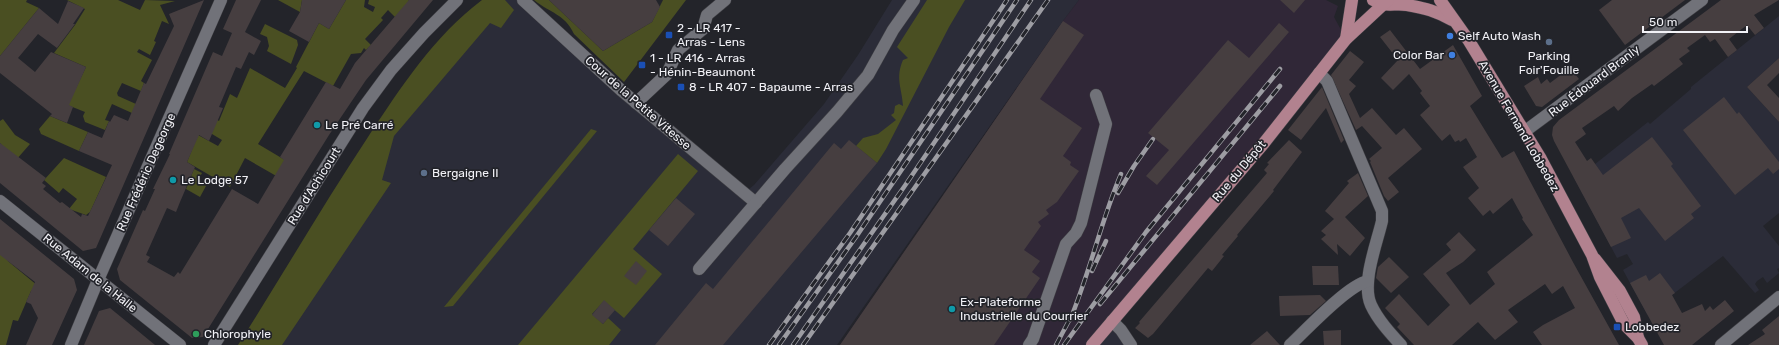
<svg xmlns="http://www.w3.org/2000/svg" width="1779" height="345" viewBox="0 0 1779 345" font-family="Rubik,sans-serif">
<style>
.built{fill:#2b2c38}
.industrial{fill:#302737}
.green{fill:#4a4f22}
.building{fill:#463e40}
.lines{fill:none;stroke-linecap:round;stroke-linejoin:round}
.minor-casing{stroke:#3f3f44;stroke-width:13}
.major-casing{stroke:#3f3f44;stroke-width:13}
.minor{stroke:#717279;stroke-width:12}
.major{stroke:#b2828f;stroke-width:12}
.rail-casing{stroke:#9d9da3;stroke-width:4.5}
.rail{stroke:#23242a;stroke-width:3;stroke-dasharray:9;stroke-linecap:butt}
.transit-dot{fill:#1a4fb4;stroke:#23242a;stroke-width:1.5}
.shop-dot{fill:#3f7fe0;stroke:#23242a;stroke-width:1.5}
.service-dot{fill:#5c6f8a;stroke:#23242a;stroke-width:1.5}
.culture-dot{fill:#0f9aa8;stroke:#23242a;stroke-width:1.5}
.leisure-dot{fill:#2e9e5b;stroke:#23242a;stroke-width:1.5}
.labels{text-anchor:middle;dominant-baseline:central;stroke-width:3.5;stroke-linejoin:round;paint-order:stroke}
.poi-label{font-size:12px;fill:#f2f2f7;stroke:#23242a;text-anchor:start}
.street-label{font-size:12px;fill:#f2f2f7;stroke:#23242a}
</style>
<rect width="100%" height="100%" fill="#23242a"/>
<!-- built -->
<g class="built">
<polygon points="499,0 523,0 744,193 754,185 824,104 858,55 892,0 1079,0 1063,21 837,345 245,345 347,178"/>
<polygon points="1779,16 1779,58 1747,87 1779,122 1779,213 1763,226 1779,246 1779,268 1777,269 1779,273 1767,283 1763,277 1757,281 1755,284 1759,290 1755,293 1723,256 1647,314 1623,270 1633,264 1627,254 1617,258 1575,180 1648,122 1650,124 1691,89 1691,87"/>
<polygon points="1112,321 1131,345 1092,345"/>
</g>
<!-- industrial -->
<polygon class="industrial" points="1079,0 1326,0 1338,6 1334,17 1346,39 1092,345 840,345 1063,21"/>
<!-- green -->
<g class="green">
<polygon points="0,0 27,0 26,2 39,8 0,56"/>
<polygon points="67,0 118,0 140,10 145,0 175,1 160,5 169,24 162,21 154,41 156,42 150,55 139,49 137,52 152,60 141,81 144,83 141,91 122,83 117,93 118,96 136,104 132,113 112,104 105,120 109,121 105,130 85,122 83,116 85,112 50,98 62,82 76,88 86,67 54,53 75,25 85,9"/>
<polygon points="278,0 302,0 300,12"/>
<polygon points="346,0 365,0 364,7 373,12 375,7 368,4 369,0 408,0 410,1 395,17 388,10 381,18 383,20 365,39 371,45 366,50 364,48 361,53 351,54 333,86 304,71 258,144 295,166 285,181 245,158 230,187 187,162 198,135 218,146 222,140 202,128 209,115 219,121 230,94 237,98 250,68 285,88 297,68 296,67 319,23 329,29"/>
<path d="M 482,0 L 505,0 L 514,10 L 501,28 L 490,23 L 394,136 L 382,180 L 391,183 L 282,345 L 238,345 C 282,276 323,205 368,137 C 401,87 434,36 482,0 Z"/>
<path d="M 534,0 L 549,0 L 603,51 L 652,22 L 663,0 L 686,0 L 624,82 L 574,34 C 564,13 551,14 534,0 Z"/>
<path d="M 927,0 L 965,0 L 949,27 L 886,149 L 877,163 L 856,146 L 863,138 L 878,134 L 896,120 L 891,115 L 894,113 L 895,106 L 899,104 L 903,106 C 902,88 895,78 903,60 L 908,58 L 897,47 Z"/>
<polygon points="265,24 297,40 298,45 291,64 267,51 269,46 267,37 260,34"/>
<polygon points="50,116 88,132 79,151 41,134 39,129"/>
<polygon points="3,119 15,135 30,144 16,160 0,143 0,121"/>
<polygon points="591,129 597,131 453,306 444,307"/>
<polygon points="678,154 698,171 633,249 662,274 624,318 604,301 592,314 603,324 608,318 621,330 609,345 518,345"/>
<polygon points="64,158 106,177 90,212 86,215 69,209 77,199 63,188 59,193 44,180"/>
<polygon points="194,169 202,173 197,182 206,186 200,197 186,189"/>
<polygon points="0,252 9,262 38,286 31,291 18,321 13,320 6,345 0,345"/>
</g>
<!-- building -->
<g class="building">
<polygon points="204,0 96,248 83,251 0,183 0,143 46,178 42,183 46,186 43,189 60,203 62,202 81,217 82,214 88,216 112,165 79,151 88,132 102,138 109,121 110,122 114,115 128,121 144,83 146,84 174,26 169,14"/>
<polygon points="236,0 261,0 245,32 261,41 254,55 249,52 241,69 236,67 219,107 223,108 209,141 199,135 187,162 195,167 180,202 176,212 167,208 146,255 150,257 147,262 174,277 178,272 180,274 232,189 258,204 284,160 280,157 326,82 340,89 355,63 409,0 433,0 366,80 329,135 203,337 192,338 120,280 117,269 143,210 145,211 155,189 153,189 170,154 169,154 213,52 222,56 232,33 223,29"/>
<polygon points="302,0 346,0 329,29 319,23 309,42 289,31 300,12"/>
<polygon points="549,0 656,0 660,7 652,22 603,51"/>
<polygon points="1280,0 1305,0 1294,13"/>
<polygon points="1612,0 1685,0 1625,45 1599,10"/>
<polygon points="1721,0 1779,0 1754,15 1764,28 1755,35 1747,25 1729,39 1737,50 1728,57 1715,39 1710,42 1705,35 1687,48 1690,51 1679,59 1683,64 1654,86 1652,84 1632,98 1618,111 1614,106 1582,128 1586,134 1575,142 1587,161 1591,158 1603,175 1652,137 1673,164 1671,166 1701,206 1691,214 1694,218 1665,241 1639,208 1621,218 1631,238 1611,247 1554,141 1552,135 1553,127 1559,120"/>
<polygon points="68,1 84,8 73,24 75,24 57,48 38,34 18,58 35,72 51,52 86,67 69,105 73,107 67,123 50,116 52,114 0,73 0,56 39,8 58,24"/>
<polygon points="1063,21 1084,35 1040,99 1082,128 1063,156 1071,162 1070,165 1079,171 1057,202 1046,210 1049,214 1038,222 1041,226 1024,250 1040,261 1032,272 1040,278 994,345 840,345"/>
<polygon points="1279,23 1289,32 1157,185 1146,176 1169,150 1148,133 1228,40 1249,58"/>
<polygon points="1390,30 1420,69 1453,45 1482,96 1470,106 1502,158 1514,151 1574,264 1619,345 1542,345 1533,332 1543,325 1575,308 1563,286 1552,294 1545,284 1508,310 1518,322 1495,340 1478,322 1452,345 1414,345 1397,327 1400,324 1385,308 1399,294 1428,326 1450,305 1423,274 1451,250 1446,244 1459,232 1476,250 1463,262 1446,273 1470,305 1495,284 1487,272 1533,235 1522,219 1523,218 1512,198 1493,214 1490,210 1483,216 1468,198 1479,188 1463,167 1477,157 1466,138 1460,142 1459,140 1455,142 1450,134 1442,141 1420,115 1430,106 1420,93 1422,91 1409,74 1393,90 1381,78 1398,60 1380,37"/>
<polygon points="1350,51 1364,62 1349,80 1356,86 1349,94 1360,118 1372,108 1396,135 1404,128 1422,149 1388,178 1399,192 1388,201 1384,196 1370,162 1371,161 1369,159 1382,148 1362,126 1356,130 1331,75"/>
<polygon points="1779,58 1779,73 1767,85 1779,98 1779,122 1747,87"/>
<polygon points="1570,68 1579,79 1542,107 1536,106 1524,86 1538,77 1541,84 1547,79 1550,83"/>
<polygon points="1322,87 1344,140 1341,143 1326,108 1301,140 1288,130"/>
<polygon points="1724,97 1737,114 1739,112 1779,162 1779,169 1773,174 1768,168 1735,195 1683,130"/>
<polygon points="849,140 877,163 723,345 655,345 706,283 713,289 834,143 841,149"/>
<polygon points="1289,140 1302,152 1273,190 1274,191 1237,235 1238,236 1222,255 1224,256 1212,271 1208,268 1153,334 1148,338 1135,328 1140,323 1139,322 1267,173 1264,170 1269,164 1267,163"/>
<polygon points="1358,173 1368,196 1345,217 1365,238 1350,256 1337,244 1338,255 1321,239 1326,235 1321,231 1334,219 1325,211 1349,183 1347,181"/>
<polygon points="676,198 695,214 668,246 649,230"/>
<polygon points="0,219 74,279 77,290 52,345 26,345 38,318 31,304 26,302 35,282 0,255"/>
<polygon points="1389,257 1409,277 1391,293 1376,278 1378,267"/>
<polygon points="636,261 647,271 636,285 624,276"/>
<polygon points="1312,266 1338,266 1339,285 1313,285"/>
<polygon points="1660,273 1675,293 1672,295 1682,313 1702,304 1705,311 1710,306 1713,310 1725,300 1734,311 1692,345 1664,345 1630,283 1646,275 1649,281"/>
<polygon points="1320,295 1326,301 1310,315 1280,316 1279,296"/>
<polygon points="604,300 615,310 603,324 592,315"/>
<polygon points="110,308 132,326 155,345 84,345 99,311"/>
<polygon points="1779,316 1779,345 1748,345 1765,334 1762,330"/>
<polygon points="1341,330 1341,345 1324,345 1323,331"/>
<polygon points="1267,331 1280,345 1250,345"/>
</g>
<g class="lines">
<!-- minor casing -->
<g class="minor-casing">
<g id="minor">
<polyline points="523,0 622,91 756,203"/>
<path d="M 1319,73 L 1327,81 L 1382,211 L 1382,221 C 1377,243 1361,283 1371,305 C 1378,320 1390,333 1401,345"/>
<polyline points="636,103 667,74 678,50 703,29 707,15 725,0"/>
<polyline points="1524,132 1702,0"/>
<polyline points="0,201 180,345"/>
<polyline points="699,269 785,169 837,112 868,75 893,30 914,0"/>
<polyline points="1112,321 1121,330 1131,345"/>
<polyline points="71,345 98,280 221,0"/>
<polyline points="214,345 363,108 391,70 424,33 457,0"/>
<polyline points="1029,345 1033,339 1066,244 1076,233 1081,223 1106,124 1096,95"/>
<path d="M 1290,345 C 1306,330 1348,285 1368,281"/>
<polyline points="1721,345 1779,297"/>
</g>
</g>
<!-- major casing -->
<g class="major-casing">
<g id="major">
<path d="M 1373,0 C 1386,8 1393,3 1407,5 C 1425,8 1436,11 1452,20"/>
<polyline points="1440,0 1469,41 1541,159 1592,255 1600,277 1624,324 1638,338 1642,345"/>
<polyline points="1346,39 1352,0"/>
<polyline points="1595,259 1620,291 1634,317 1638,338"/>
<polyline points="1092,345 1264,143 1346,39 1388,0"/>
</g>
</g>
<!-- minor -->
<use href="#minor" class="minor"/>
<!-- major -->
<use href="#major" class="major"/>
<!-- rail casing -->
<g class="rail-casing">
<g id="rail">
<polyline points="1118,193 1134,166 1153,139"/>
<polyline points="1092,271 1106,241"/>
<polyline points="1100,304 1280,86"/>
<path d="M 1070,320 C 1090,272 1101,221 1121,174"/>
<polyline points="769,345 850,233 1007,0"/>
<polyline points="779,345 856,237 1017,0"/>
<polyline points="793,345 904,187 1031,0"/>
<polyline points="803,345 1048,0"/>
<polyline points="1056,345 1072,315"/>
<polyline points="1064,345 1146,232 1280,69"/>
</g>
</g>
<!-- rail -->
<use href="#rail" class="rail"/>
</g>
<!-- markers -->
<g class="transit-dot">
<rect x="665" y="31" width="8" height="8" rx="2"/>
<rect x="638" y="61" width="8" height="8" rx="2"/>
<rect x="677" y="83" width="8" height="8" rx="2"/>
<rect x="1613" y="323" width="8" height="8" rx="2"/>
</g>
<g class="shop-dot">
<circle cx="1450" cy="36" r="4"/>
<circle cx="1452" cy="55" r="4"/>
</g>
<g class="service-dot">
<circle cx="1549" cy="42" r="4"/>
<circle cx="424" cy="173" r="4"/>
</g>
<g class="culture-dot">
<circle cx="317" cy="125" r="4"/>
<circle cx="173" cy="180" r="4"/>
<circle cx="952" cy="309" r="4"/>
</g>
<circle class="leisure-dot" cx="196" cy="334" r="4"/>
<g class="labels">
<!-- poi labels -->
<g class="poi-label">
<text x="677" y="28">2 - LR 417 -<tspan x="677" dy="14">Arras - Lens</tspan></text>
<text x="1458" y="36">Self Auto Wash</text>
<text x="1444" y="55" text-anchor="end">Color Bar</text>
<text x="1549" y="56" text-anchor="middle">Parking<tspan x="1549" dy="14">Foir'Fouille</tspan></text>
<text x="650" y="58">1 - LR 416 - Arras<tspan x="650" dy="14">- Hénin-Beaumont</tspan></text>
<text x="689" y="87">8 - LR 407 - Bapaume - Arras</text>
<text x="325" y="125">Le Pré Carré</text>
<text x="432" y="173">Bergaigne II</text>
<text x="181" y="180">Le Lodge 57</text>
<text x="960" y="302">Ex-Plateforme<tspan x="960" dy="14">Industrielle du Courrier</tspan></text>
<text x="1625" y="327">Lobbedez</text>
<text x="204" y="334">Chlorophyle</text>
</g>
<!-- street labels -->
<g class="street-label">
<text transform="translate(1594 81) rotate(-37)">Rue Édouard Branly</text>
<text transform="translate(638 103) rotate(41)">Cour de la Petite Vitesse</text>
<text transform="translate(1519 126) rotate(60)">Avenue Fernand Lobbedez</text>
<text transform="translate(1239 171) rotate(-50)">Rue du Dépôt</text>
<text transform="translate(146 172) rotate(-66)">Rue Frédéric Degeorge</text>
<text transform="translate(314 186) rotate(-58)">Rue d'Achicourt</text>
<text transform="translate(90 273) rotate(39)">Rue Adam de la Halle</text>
</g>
</g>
<!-- scale -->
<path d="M1643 26v6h104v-6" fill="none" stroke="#f2f2f7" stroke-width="2"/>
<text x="1649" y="26" font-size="12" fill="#f2f2f7" stroke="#23242a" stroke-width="3" paint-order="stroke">50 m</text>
</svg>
